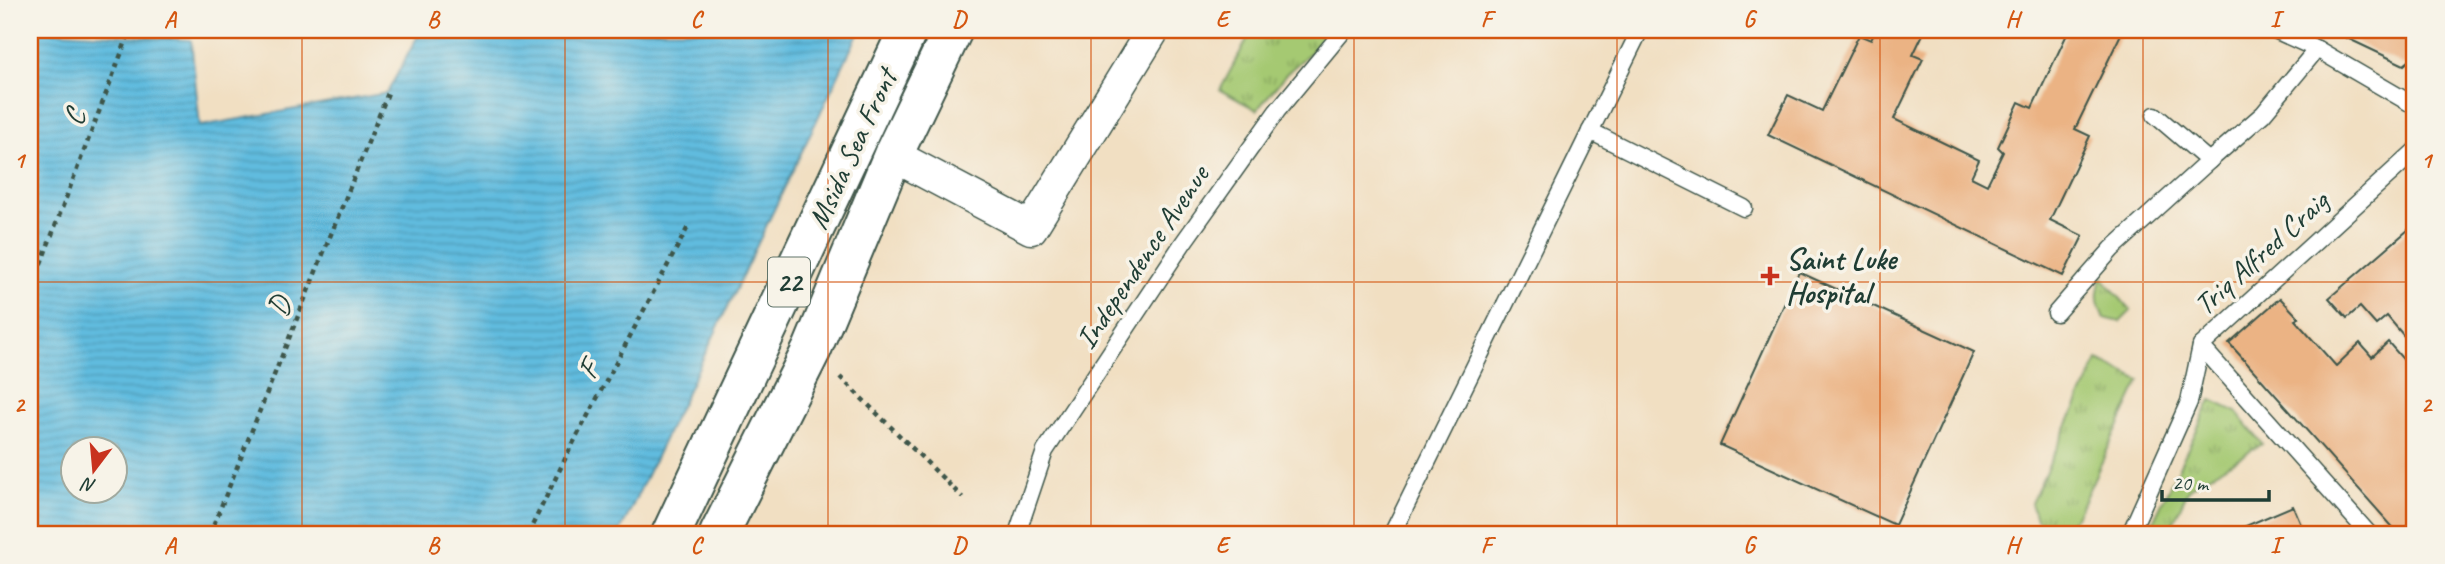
<svg xmlns="http://www.w3.org/2000/svg" width="2445" height="564" viewBox="0 0 2445 564" font-family="Caveat,sans-serif">
<style>
.grass{fill:url(#grass-tufts);stroke:#628353;stroke-width:2}
.water{fill:url(#water-rules);stroke:#407c8a;stroke-width:2;fill-rule:evenodd}
.building{fill:#ebb384}
.lines{fill:none;stroke-linecap:round;stroke-linejoin:round}
.lane-casing{stroke:#3e5549;stroke-width:19}
.street-casing{stroke:#3e5549;stroke-width:35}
.highway-casing{stroke:#3e5549;stroke-width:42}
.path{stroke:#3e5549;stroke-width:4.5;stroke-dasharray:5 5;stroke-linecap:butt}
.lane{stroke:#fff;stroke-width:16}
.street{stroke:#fff;stroke-width:32}
.highway{stroke:#fff;stroke-width:38}
.grid{fill:none;stroke:#d45610;stroke-width:2;stroke-opacity:0.55}
.poi-dot{fill:#c8321e;stroke:#f7f3e8;stroke-width:2.5}
.labels{text-anchor:middle;dominant-baseline:central;stroke-width:7;stroke-linejoin:round;paint-order:stroke}
.shield{fill:#f7f3e8;stroke:#60746a;stroke-width:2}
.shield-label{font-size:28px;font-weight:bold;fill:#1f3d34}
.street-label{font-size:30px;fill:#1f3d34;stroke:#f7f3e8}
.poi-label{font-size:30px;font-weight:bold;fill:#1f3d34;stroke:#f7f3e8;text-anchor:start}
.neatline{fill:none;stroke:#d45610;stroke-width:2.5}
.grid-label{font-size:23px;text-anchor:middle;font-weight:bold;fill:#d45610}
</style>
<defs>
<pattern id="grass-tufts" width="24" height="20" patternUnits="userSpaceOnUse" patternTransform="scale(1.75)"><rect width="24" height="20" fill="#a5c972"/><path d="M3 7l-1-3M5 7V3M7 7l1-3M15 17l-1-3M17 17v-4M19 17l1-3" fill="none" stroke="#86a45e"/></pattern>
<pattern id="water-rules" width="6" height="5" patternUnits="userSpaceOnUse" patternTransform="scale(1.75)"><rect width="6" height="5" fill="#61bcdf"/><path d="M0 2.5h6" fill="none" stroke="#4f9ab6"/></pattern>
</defs>
<rect width="100%" height="100%" fill="#f7f3e8"/>
<filter id="ink" filterUnits="userSpaceOnUse"><feTurbulence type="fractalNoise" baseFrequency=".0143" numOctaves="2"/><feDisplacementMap in="SourceGraphic" scale="14" xChannelSelector="R" yChannelSelector="G"/><feConvolveMatrix kernelMatrix="1 2 1 2 8 2 1 2 1" color-interpolation-filters="sRGB"/></filter>
<filter id="wash" filterUnits="userSpaceOnUse"><feTurbulence type="fractalNoise" baseFrequency=".00686" numOctaves="4" result="noise"/><feDisplacementMap in="SourceGraphic" scale="28" xChannelSelector="R" yChannelSelector="G"/><feGaussianBlur stdDeviation="1.57" result="paint"/><feColorMatrix in="noise" values="0 0 0 0 0 0 0 0 0 0 0 0 0 0 0 0 0 1.4 0 .05"/><feComposite in="paint" operator="in"/></filter>
<g filter="url(#wash)">
<rect width="100%" height="100%" fill="#f1dfc2"/>
<!-- grass -->
<g class="grass">
<polygon points="1269,30 1327,30 1327,38 1287,73 1257,110 1220,90 1251,32 1264,37"/>
<path d="M 2102,277 L 2131,311 L 2120,322 L 2104,318 C 2096,302 2096,293 2102,277 Z"/>
<polygon points="2098,360 2140,380 2077,515 2067,526 2049,528 2036,519 2031,503"/>
<polygon points="2211,400 2237,412 2262,444 2189,488 2168,534 2147,534"/>
</g>
<!-- water -->
<path class="water" d="M 30,30 L 191,40 L 200,126 L 387,93 L 421,30 L 860,30 L 619,534 L 30,534 ZM 74,448 L 116,448 L 116,490 L 74,490 Z"/>
<g id="blocks">
<!-- building -->
<g class="building">
<polygon points="1876,30 1925,30 1913,55 1923,59 1894,119 1979,160 1971,177 1987,185 2003,152 1998,147 2019,102 2032,108 2069,30 2123,30 2075,129 2090,136 2050,220 2083,236 2063,276 1768,135 1788,95 1822,111 1859,35 1871,40"/>
<polygon points="2330,30 2415,30 2415,56 2404,65"/>
<polygon points="2415,224 2415,349 2387,316 2376,325 2360,307 2347,318 2329,298"/>
<polygon points="1799,272 1974,352 1895,525 1720,445"/>
<polygon points="2280,298 2299,318 2295,320 2336,366 2360,343 2372,357 2388,342 2415,373 2415,519 2398,533 2229,343"/>
<polygon points="2293,506 2305,534 2227,534"/>
</g>
</g>
</g>
<g filter="url(#ink)">
<use href="#blocks" fill-opacity="0" stroke="#3e5549" stroke-width="2"/>
<g class="lines">
<!-- lane casing -->
<g class="lane-casing">
<g id="lane">
<polyline points="2275,30 2317,49 2415,106"/>
<polyline points="1590,131 1744,208"/>
<polyline points="2209,161 2263,114 2317,49"/>
<polyline points="2056,313 2112,249 2209,161 2155,115"/>
<polyline points="2201,346 2369,534"/>
<polyline points="1017,534 1045,451 1183,243 1277,111 1344,30"/>
<polyline points="1392,534 1640,30"/>
<polyline points="2130,534 2189,402 2201,346 2415,151"/>
</g>
</g>
<!-- street casing -->
<g class="street-casing">
<polyline id="street" points="893,155 1031,228 1153,30"/>
</g>
<!-- highway casing -->
<g class="highway-casing">
<g id="highway">
<polyline points="671,534 908,30"/>
<polyline points="719,534 812,349 893,155 953,30"/>
</g>
</g>
<!-- path -->
<g class="path">
<polyline points="30,292 128,36"/>
<polyline points="840,377 963,498"/>
<polyline points="210,534 388,93"/>
<polyline points="528,534 568,453 688,227"/>
</g>
<!-- lane -->
<use href="#lane" class="lane"/>
<!-- street -->
<use href="#street" class="street"/>
<!-- highway -->
<use href="#highway" class="highway"/>
</g>
</g>
<!-- grid -->
<path class="grid" d="M 302,30 L 302,534M 565,30 L 565,534M 828,30 L 828,534M 1091,30 L 1091,534M 1354,30 L 1354,534M 1617,30 L 1617,534M 1880,30 L 1880,534M 2143,30 L 2143,534M 30,282 L 2415,282"/>
<!-- markers -->
<path class="poi-dot" d="M1766.5 265.5h7v7h7v7h-7v7h-7v-7h-7v-7h7z"/>
<g class="labels">
<!-- shield labels -->
<rect class="shield" x="768" y="257.5" width="42" height="49" rx="5"/>
<g class="shield-label">
<text x="789" y="282">22</text>
</g>
<!-- street labels -->
<g class="street-label">
<text transform="translate(74 117) rotate(-69)">C</text>
<text transform="translate(852 149) rotate(-65)">Msida Sea Front</text>
<text transform="translate(2261 253) rotate(-42)">Triq Alfred Craig</text>
<text transform="translate(1142 257) rotate(-56)">Independence Avenue</text>
<text transform="translate(279 306) rotate(-68)">D</text>
<text transform="translate(588 370) rotate(-62)">F</text>
</g>
<!-- poi labels -->
<g class="poi-label">
<text x="1786" y="259">Saint Luke<tspan x="1786" dy="34">Hospital</tspan></text>
</g>
</g>
<!-- margin -->
<rect width="2445" height="564" fill="none" stroke="#f7f3e8" stroke-width="77"/>
<!-- north arrow -->
<g transform="translate(94 470) rotate(196)"><circle r="33" fill="#f7f3e8" stroke="#a1aaa0" stroke-width="2"/>
<path d="M0-5L12 26L0 18L-12 26Z" fill="#c8321e"/>
<text y="-10" font-size="19" font-weight="bold" text-anchor="middle" fill="#1f3d34">N</text>
</g>
<!-- scale -->
<path d="M2162 490v10h107v-10" fill="none" stroke="#1f3d34" stroke-width="3.5"/>
<text x="2172" y="490" font-size="21" fill="#1f3d34" stroke="#f7f3e8" stroke-width="5" paint-order="stroke">20 m</text>
<rect x="38" y="38" width="2368" height="488" class="neatline"/>
<g class="grid-label">
<text x="170" y="27">A</text>
<text x="433" y="27">B</text>
<text x="696" y="27">C</text>
<text x="959" y="27">D</text>
<text x="1222" y="27">E</text>
<text x="1486" y="27">F</text>
<text x="1749" y="27">G</text>
<text x="2012" y="27">H</text>
<text x="2275" y="27">I</text>
<text x="19" y="168">1</text>
<text x="2426" y="168">1</text>
<text x="19" y="412">2</text>
<text x="2426" y="412">2</text>
<text x="170" y="553">A</text>
<text x="433" y="553">B</text>
<text x="696" y="553">C</text>
<text x="959" y="553">D</text>
<text x="1222" y="553">E</text>
<text x="1486" y="553">F</text>
<text x="1749" y="553">G</text>
<text x="2012" y="553">H</text>
<text x="2275" y="553">I</text>
</g>
</svg>
